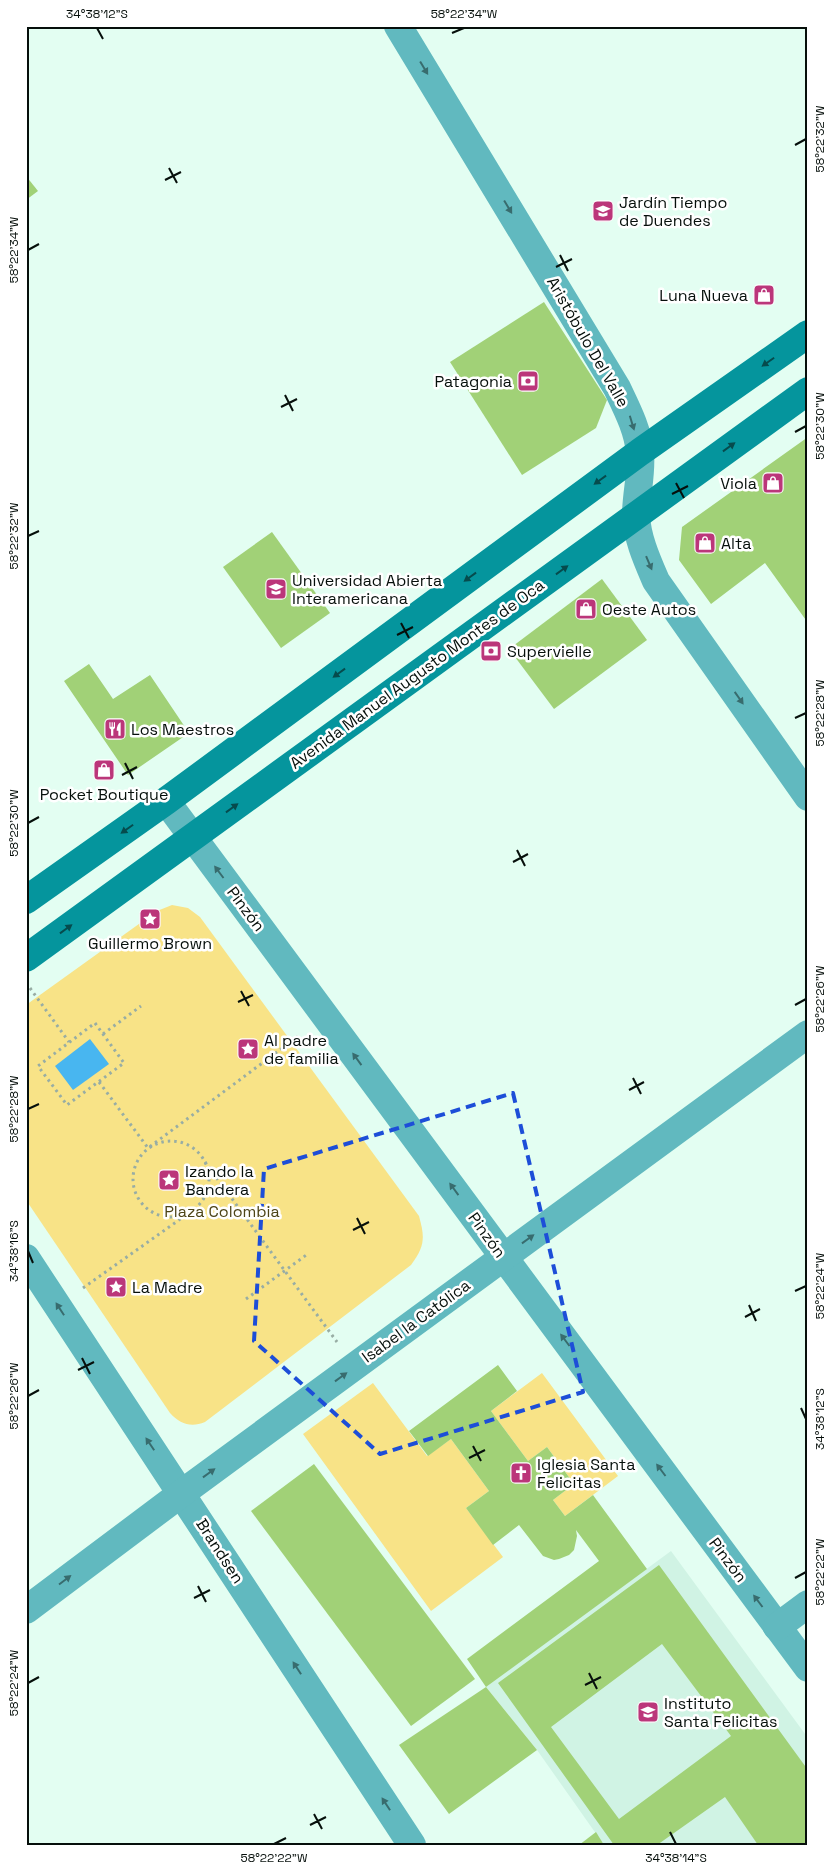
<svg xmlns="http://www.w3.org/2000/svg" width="834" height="1871" viewBox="0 0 834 1871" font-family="'Space Grotesk',sans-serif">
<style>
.built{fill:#d0f3e4}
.green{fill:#f8e387}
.water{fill:#48b6f0}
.building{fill:#a1d177;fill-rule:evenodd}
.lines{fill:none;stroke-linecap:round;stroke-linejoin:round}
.path{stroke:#98ada4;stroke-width:3;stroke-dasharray:2.5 4;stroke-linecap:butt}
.street{stroke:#61b9bf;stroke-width:28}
.secondary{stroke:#05959d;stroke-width:28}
.oneway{fill:#386c6e}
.oneway2{fill:#064b4d}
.marked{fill:none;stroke:#1d4ed8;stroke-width:4;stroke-dasharray:10 6;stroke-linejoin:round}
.ticks{fill:none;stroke:#060f0b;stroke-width:2}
.labels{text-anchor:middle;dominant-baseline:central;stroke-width:5;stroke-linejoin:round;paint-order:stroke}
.poi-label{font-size:16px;fill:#060f0b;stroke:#fff;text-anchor:start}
.street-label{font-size:16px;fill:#060f0b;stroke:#fff}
.park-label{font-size:16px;fill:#4d4417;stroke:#fff}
.neatline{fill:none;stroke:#060f0b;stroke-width:2}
.ticks-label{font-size:12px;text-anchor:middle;fill:#060f0b}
</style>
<rect width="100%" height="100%" fill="#e3fef2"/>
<!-- built -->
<polygon class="built" points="671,1551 808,1738 808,1845 604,1845 537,1750 486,1687"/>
<!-- green -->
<g class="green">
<path d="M 172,905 L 188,908 L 200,917 L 419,1216 C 425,1238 425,1246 411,1265 L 205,1422 C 191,1428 180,1424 170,1413 L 26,1200 L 26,1005 L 157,911 Z"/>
<polygon points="542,1373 618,1476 565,1516 553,1500 574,1484 547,1447 528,1461 491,1411"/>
<polygon points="373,1383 427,1456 451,1439 489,1491 466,1508 503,1557 431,1611 303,1434"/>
</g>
<!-- water -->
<polygon class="water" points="90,1039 109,1064 73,1090 55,1066"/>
<!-- building -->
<g class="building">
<polygon points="26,176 38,191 26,200"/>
<polygon points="544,302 607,400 596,428 522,475 450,362"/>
<polygon points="808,437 808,623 765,563 711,604 679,560 682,527"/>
<polygon points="272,532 330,613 281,648 223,567"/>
<polygon points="602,579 647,640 554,709 509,649"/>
<polygon points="89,664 113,699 150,675 189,733 128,775 64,681"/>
<polygon points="498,1365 517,1391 491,1411 528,1461 547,1447 574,1484 553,1500 565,1516 593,1495 647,1569 486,1687 537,1750 449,1814 399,1745 486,1687 467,1659 599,1561 576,1530 577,1536 574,1550 569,1555 559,1559 554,1560 543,1556 519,1525 493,1545 466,1508 489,1491 451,1439 428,1456 409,1431"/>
<polygon points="314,1464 475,1679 411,1726 251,1511"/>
<path d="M 659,1565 L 808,1770 L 808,1845 L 758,1845 L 725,1797 L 657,1845 L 614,1845 L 498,1683 ZM 662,1644 L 731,1736 L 619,1819 L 551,1727 Z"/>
<polygon points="596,1832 604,1845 579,1845"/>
</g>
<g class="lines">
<!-- path -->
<g class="path">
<polyline points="30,988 69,1042"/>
<polygon points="95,1023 124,1063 67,1105 38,1066"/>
<polyline points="103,1034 141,1006"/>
<polyline points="99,1082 148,1148 300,1035"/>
<circle cx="171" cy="1179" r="38"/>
<polyline points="205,1162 337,1342"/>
<polyline points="83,1288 186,1215"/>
<polyline points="246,1299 309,1253"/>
</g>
<!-- street -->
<g class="street">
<path d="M 398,26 L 617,388 C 627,409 638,430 640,453 C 642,474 636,494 636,515 C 637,538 647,560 656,581 L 808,797"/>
<polyline points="166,801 808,1668"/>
<polyline points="26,1258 412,1845"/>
<polyline points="26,1610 182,1493 808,1034"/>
<polyline points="777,1627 808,1604"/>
</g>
<!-- secondary -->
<g class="secondary">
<polyline points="26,900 166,801 640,452 808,334"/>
<polyline points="26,958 808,391"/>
</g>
</g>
<!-- one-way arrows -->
<defs><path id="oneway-solid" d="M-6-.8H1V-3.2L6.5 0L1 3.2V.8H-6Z" transform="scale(1.25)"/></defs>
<g class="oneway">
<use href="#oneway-solid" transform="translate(424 68) rotate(59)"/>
<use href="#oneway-solid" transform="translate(508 207) rotate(59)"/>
<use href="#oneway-solid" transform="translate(632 423) rotate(73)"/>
<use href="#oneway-solid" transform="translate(649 563) rotate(67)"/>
<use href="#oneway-solid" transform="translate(739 698) rotate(55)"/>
<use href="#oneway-solid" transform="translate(219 872) rotate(-127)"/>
<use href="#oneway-solid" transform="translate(357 1059) rotate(-126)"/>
<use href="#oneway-solid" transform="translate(454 1189) rotate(-126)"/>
<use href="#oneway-solid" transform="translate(528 1239) rotate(-36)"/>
<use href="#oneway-solid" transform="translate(60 1309) rotate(-123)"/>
<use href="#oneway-solid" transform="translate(565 1340) rotate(-127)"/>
<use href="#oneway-solid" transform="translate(341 1377) rotate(-36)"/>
<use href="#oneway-solid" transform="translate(150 1444) rotate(-124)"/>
<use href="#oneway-solid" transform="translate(661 1470) rotate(-127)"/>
<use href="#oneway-solid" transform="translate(209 1473) rotate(-36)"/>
<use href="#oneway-solid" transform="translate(65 1580) rotate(-37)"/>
<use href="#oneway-solid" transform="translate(758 1601) rotate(-127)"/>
<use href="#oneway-solid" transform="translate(297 1668) rotate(-123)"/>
<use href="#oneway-solid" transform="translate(386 1804) rotate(-123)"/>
</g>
<g class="oneway2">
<use href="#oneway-solid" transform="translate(768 362) rotate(145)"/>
<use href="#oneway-solid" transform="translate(729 447) rotate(-36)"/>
<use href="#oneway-solid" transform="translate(600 480) rotate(144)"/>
<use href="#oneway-solid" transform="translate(562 570) rotate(-36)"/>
<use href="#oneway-solid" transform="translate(470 577) rotate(144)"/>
<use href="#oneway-solid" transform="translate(339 673) rotate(144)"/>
<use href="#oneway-solid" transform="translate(232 808) rotate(-36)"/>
<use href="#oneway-solid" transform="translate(127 829) rotate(145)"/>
<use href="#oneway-solid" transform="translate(66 929) rotate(-36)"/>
</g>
<!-- marked area -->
<path class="marked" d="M 513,1093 L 583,1392 L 380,1454 L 254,1341 L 264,1169 Z"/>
<!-- ticks -->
<path class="ticks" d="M 97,28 L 103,39M 452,33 L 464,28M 795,145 L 806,139M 169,168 L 177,183M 165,180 L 181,172M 28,250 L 39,244M 560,255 L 568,271M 556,267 L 572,259M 285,395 L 293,411M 281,407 L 297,399M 795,432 L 806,426M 676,483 L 684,498M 672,494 L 688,486M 28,536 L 39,531M 401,623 L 409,638M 397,635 L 413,627M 795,718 L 806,713M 125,763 L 133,779M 122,775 L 137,767M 28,823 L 39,817M 517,850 L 525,866M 513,862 L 528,854M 241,991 L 249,1006M 238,1002 L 253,995M 795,1005 L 806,999M 633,1078 L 641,1094M 629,1090 L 644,1082M 28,1109 L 39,1104M 357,1218 L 365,1234M 353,1230 L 369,1222M 28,1251 L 33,1263M 795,1291 L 806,1286M 749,1305 L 756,1321M 745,1317 L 760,1309M 82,1358 L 90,1374M 78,1370 L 94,1362M 28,1396 L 39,1390M 801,1408 L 806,1419M 473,1446 L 481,1461M 469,1458 L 485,1450M 795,1578 L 806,1572M 198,1586 L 206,1602M 194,1598 L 210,1590M 589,1673 L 597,1689M 28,1683 L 39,1677M 585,1685 L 601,1677M 314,1814 L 322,1829M 310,1825 L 326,1817M 670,1832 L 676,1844M 274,1844 L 286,1838"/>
<!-- icons -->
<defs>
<g id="school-square" transform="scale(1.125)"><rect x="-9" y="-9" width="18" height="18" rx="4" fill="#bb367a" stroke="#fff"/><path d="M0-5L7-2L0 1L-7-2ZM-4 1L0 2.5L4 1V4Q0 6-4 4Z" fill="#fff"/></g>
<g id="shop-square" transform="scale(1.125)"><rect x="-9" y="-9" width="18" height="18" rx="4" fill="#bb367a" stroke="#fff"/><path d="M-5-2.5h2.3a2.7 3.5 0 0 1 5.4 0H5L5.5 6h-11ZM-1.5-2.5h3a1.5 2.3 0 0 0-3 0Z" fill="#fff"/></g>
<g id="bank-square" transform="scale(1.125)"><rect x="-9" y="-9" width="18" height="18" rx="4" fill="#bb367a" stroke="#fff"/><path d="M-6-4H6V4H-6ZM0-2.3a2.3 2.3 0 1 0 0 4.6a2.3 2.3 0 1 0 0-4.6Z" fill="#fff"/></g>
<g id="university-square" transform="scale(1.125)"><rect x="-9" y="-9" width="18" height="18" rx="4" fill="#bb367a" stroke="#fff"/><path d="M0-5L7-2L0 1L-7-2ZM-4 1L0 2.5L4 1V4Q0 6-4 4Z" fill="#fff"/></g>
<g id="restaurant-square" transform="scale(1.125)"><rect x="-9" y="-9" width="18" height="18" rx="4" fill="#bb367a" stroke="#fff"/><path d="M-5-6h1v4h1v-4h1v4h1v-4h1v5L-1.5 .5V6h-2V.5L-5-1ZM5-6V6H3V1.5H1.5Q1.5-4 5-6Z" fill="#fff"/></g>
<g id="sight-square" transform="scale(1.125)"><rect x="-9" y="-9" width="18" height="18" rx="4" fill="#bb367a" stroke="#fff"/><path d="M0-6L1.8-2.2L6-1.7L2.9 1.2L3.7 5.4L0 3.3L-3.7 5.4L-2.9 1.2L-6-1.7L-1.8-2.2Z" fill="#fff"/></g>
<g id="church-square" transform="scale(1.125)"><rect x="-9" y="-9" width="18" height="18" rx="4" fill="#bb367a" stroke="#fff"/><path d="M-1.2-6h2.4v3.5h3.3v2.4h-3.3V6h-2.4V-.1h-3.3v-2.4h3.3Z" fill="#fff"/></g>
</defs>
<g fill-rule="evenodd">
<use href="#school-square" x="603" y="211"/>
<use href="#shop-square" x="764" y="295"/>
<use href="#bank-square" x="528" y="381"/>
<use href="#shop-square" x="773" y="483"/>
<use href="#shop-square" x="705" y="543"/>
<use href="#university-square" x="276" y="589"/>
<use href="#shop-square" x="586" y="609"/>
<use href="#bank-square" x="491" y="651"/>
<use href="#restaurant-square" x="115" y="729"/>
<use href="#shop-square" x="104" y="770"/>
<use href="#sight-square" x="150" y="919"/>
<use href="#sight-square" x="248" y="1049"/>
<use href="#sight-square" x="169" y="1180"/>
<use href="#sight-square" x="116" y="1287"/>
<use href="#church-square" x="521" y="1473"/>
<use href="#school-square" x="648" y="1712"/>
</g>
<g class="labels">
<!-- poi labels -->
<g class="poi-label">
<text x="619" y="202">Jardín Tiempo<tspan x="619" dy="18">de Duendes</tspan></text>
<text x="748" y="295" text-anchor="end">Luna Nueva</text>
<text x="512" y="381" text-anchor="end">Patagonia</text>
<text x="757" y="483" text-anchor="end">Viola</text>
<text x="721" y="543">Alta</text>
<text x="292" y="580">Universidad Abierta<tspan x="292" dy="18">Interamericana</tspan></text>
<text x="602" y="609">Oeste Autos</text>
<text x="507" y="651">Supervielle</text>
<text x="131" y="729">Los Maestros</text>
<text x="104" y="794" text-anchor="middle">Pocket Boutique</text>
<text x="150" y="943" text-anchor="middle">Guillermo Brown</text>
<text x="264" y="1040">Al padre<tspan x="264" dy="18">de familia</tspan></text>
<text x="185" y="1171">Izando la<tspan x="185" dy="18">Bandera</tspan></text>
<text x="132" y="1287">La Madre</text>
<text x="537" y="1464">Iglesia Santa<tspan x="537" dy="18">Felicitas</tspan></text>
<text x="664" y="1703">Instituto<tspan x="664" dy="18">Santa Felicitas</tspan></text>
</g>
<!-- street labels -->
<g class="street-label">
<text transform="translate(588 342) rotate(60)">Aristóbulo Del Valle</text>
<text transform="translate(417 674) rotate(-36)">Avenida Manuel Augusto Montes de Oca</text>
<text transform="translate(246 909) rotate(53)">Pinzón</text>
<text transform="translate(487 1235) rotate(54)">Pinzón</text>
<text transform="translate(416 1321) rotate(-36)">Isabel la Católica</text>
<text transform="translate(220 1551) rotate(57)">Brandsen</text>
<text transform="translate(728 1560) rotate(53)">Pinzón</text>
</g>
<!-- park labels -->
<g class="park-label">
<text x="222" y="1211">Plaza Colombia</text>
</g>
</g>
<!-- border -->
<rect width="834" height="1871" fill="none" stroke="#ffffff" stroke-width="55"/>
<rect x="28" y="28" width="778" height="1816" class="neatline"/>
<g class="ticks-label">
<text x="97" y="18">34°38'12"S</text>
<text x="464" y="18">58°22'34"W</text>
<text transform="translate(820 139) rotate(-90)" y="4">58°22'32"W</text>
<text transform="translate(14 250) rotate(-90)" y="4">58°22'34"W</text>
<text transform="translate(820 426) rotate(-90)" y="4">58°22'30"W</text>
<text transform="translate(14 536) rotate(-90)" y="4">58°22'32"W</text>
<text transform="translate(820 713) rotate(-90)" y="4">58°22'28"W</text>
<text transform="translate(14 823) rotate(-90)" y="4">58°22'30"W</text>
<text transform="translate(820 999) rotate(-90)" y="4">58°22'26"W</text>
<text transform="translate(14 1109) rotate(-90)" y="4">58°22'28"W</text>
<text transform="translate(14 1251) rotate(-90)" y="4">34°38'16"S</text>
<text transform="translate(820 1286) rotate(-90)" y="4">58°22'24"W</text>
<text transform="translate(14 1396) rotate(-90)" y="4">58°22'26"W</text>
<text transform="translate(820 1419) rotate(-90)" y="4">34°38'12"S</text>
<text transform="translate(820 1572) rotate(-90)" y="4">58°22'22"W</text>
<text transform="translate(14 1683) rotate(-90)" y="4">58°22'24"W</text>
<text x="274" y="1862">58°22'22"W</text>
<text x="676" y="1862">34°38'14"S</text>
</g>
</svg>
